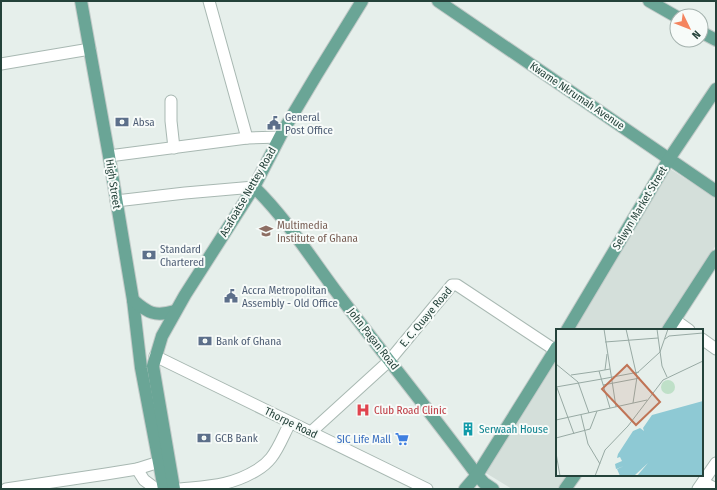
<svg xmlns="http://www.w3.org/2000/svg" width="717" height="490" viewBox="0 0 717 490" font-family="'Fira Sans Condensed',sans-serif">
<style>
.built{fill:#d4dfda}
.lines{fill:none;stroke-linecap:round;stroke-linejoin:round}
.minor-casing{stroke:#a8b8b2;stroke-width:13}
.major-casing{stroke:#c2cac8;stroke-width:14}
.minor{stroke:#fff;stroke-width:11}
.major{stroke:#6aa596;stroke-width:12}
.labels{text-anchor:middle;dominant-baseline:central;stroke-width:4;stroke-linejoin:round;paint-order:stroke}
.street-label{font-size:11px;fill:#24423a;stroke:#f7fbf9}
.service-label{font-size:11px;fill:#4e5e75;stroke:#f7fbf9;text-anchor:start}
.education-label{font-size:11px;fill:#785e54;stroke:#f7fbf9;text-anchor:start}
.health-label{font-size:11px;fill:#be3a42;stroke:#f7fbf9;text-anchor:start}
.culture-label{font-size:11px;fill:#0d838f;stroke:#f7fbf9;text-anchor:start}
.shop-label{font-size:11px;fill:#366cbe;stroke:#f7fbf9;text-anchor:end}
.inset-road{fill:none;stroke:#98aaa4;stroke-width:1}
.view{fill:#c07456;fill-opacity:0.15;stroke:#c07456;stroke-width:2}
.inset-edge{fill:none;stroke:#24423a;stroke-width:2}
</style>
<rect width="100%" height="100%" fill="#e6efeb"/>
<!-- built -->
<g class="built">
<polygon points="670,169 716,198 716,245 662,330 569,330"/>
<polygon points="557,350 557,475 571,475 563,489 512,489 481,470"/>
</g>
<g class="lines">
<!-- minor casing -->
<g class="minor-casing">
<g id="minor">
<polyline points="209,1 247,138"/>
<polyline points="1,64 90,49"/>
<polyline points="171,101 171,121 174,148"/>
<polyline points="109,156 247,138 280,137"/>
<polyline points="116,201 185,193 254,187"/>
<polyline points="675,320 689,330"/>
<polyline points="702,339 716,349"/>
<polyline points="155,356 427,489"/>
<polyline points="311,432 389,361 452,285 457,285 555,350"/>
<polyline points="137,469 144,480 156,489"/>
<polyline points="703,482 716,489"/>
<polyline points="6,489 106,474 137,469 159,462"/>
<path d="M 180,489 C 209,486 231,486 257,470 C 262,467 267,463 271,458 C 279,448 284,434 290,423"/>
<polyline points="698,489 716,463"/>
</g>
</g>
<!-- major casing -->
<g class="major-casing">
<g id="major">
<polyline points="81,1 109,156 133,300 141,368 164,489"/>
<polyline points="438,1 716,191"/>
<polyline points="649,1 677,17"/>
<polyline points="701,32 716,40"/>
<path d="M 254,187 C 286,218 311,258 338,294 C 384,355 432,414 477,475 L 484,483 L 493,489"/>
<path d="M 133,300 C 148,313 155,317 175,311"/>
<polyline points="567,330 669,159 716,89"/>
<polyline points="668,330 716,256"/>
<polyline points="174,489 153,366 162,336 185,295 254,187 283,131 317,74 362,1"/>
<polyline points="465,489 477,475 557,347"/>
<polyline points="565,489 575,475"/>
</g>
</g>
<!-- minor -->
<use href="#minor" class="minor"/>
<!-- major -->
<use href="#major" class="major"/>
</g>
<!-- icons -->
<defs>
<g id="bank-bare" transform="scale(1.08)"><path d="M-6-4H6V4H-6ZM0-2.3a2.3 2.3 0 1 0 0 4.6a2.3 2.3 0 1 0 0-4.6Z" fill="#5c6f8a" stroke="#f7fbf9" stroke-width="2.5" paint-order="stroke"/></g>
<g id="civic-bare" transform="scale(1.08)"><path d="M-.6-6.5H3V-4.5H.6V-3L4-1V1h2V6H-6V1h2V-1L-.6-3ZM-1.2 2.5V6h2.4V2.5Z" fill="#5c6f8a" stroke="#f7fbf9" stroke-width="2.5" paint-order="stroke"/></g>
<g id="school-bare" transform="scale(1.08)"><path d="M0-5L7-2L0 1L-7-2ZM-4 1L0 2.5L4 1V4Q0 6-4 4Z" fill="#8d6e63" stroke="#f7fbf9" stroke-width="2.5" paint-order="stroke"/></g>
<g id="hospital-bare" transform="scale(1.08)"><path d="M-5-5h3v3.5h4V-5h3V5h-3V1.5h-4V5h-3Z" fill="#e0444e" stroke="#f7fbf9" stroke-width="2.5" paint-order="stroke"/></g>
<g id="building-bare" transform="scale(1.08)"><path d="M-4-6H4V6H1V3H-1V6H-4ZM-2.5-4.3h1.7v1.8h-1.7ZM.8-4.3h1.7v1.8H.8ZM-2.5-1h1.7V.8h-1.7ZM.8-1h1.7V.8H.8Z" fill="#0f9aa8" stroke="#f7fbf9" stroke-width="2.5" paint-order="stroke"/></g>
<g id="supermarket-bare" transform="scale(1.08)"><path d="M-6-5.5h2.5l.6 2H6L4.5 2H-2.5L-4.4-4H-6ZM-1.5 3.2a1.3 1.3 0 1 0 .1 0ZM3 3.2a1.3 1.3 0 1 0 .1 0Z" fill="#3f7fe0" stroke="#f7fbf9" stroke-width="2.5" paint-order="stroke"/></g>
</defs>
<g fill-rule="evenodd">
<use href="#bank-bare" x="122" y="122"/>
<use href="#civic-bare" x="274" y="123"/>
<use href="#school-bare" x="266" y="231"/>
<use href="#bank-bare" x="149" y="255"/>
<use href="#civic-bare" x="231" y="296"/>
<use href="#bank-bare" x="205" y="341"/>
<use href="#hospital-bare" x="363" y="410"/>
<use href="#building-bare" x="468" y="429"/>
<use href="#bank-bare" x="204" y="438"/>
<use href="#supermarket-bare" x="402" y="439"/>
</g>
<g class="labels">
<!-- street labels -->
<g class="street-label">
<text transform="translate(577 96) rotate(34)">Kwame Nkrumah Avenue</text>
<text transform="translate(113 184) rotate(81)">High Street</text>
<text transform="translate(248 192) rotate(-60)">Asafoatse Nettey Road</text>
<text transform="translate(640 208) rotate(-59)">Selwyn Market Street</text>
<text transform="translate(426 317) rotate(-50)">E. C. Quaye Road</text>
<text transform="translate(373 339) rotate(52)">John Pagan Road</text>
<text transform="translate(291 423) rotate(26)">Thorpe Road</text>
</g>
<!-- service labels -->
<g class="service-label">
<text x="285" y="117">General<tspan x="285" dy="13">Post Office</tspan></text>
<text x="133" y="122">Absa</text>
<text x="160" y="249">Standard<tspan x="160" dy="13">Chartered</tspan></text>
<text x="242" y="290">Accra Metropolitan<tspan x="242" dy="13">Assembly - Old Office</tspan></text>
<text x="216" y="341">Bank of Ghana</text>
<text x="215" y="438">GCB Bank</text>
</g>
<!-- education labels -->
<g class="education-label">
<text x="277" y="225">Multimedia<tspan x="277" dy="13">Institute of Ghana</tspan></text>
</g>
<!-- health labels -->
<g class="health-label">
<text x="374" y="410">Club Road Clinic</text>
</g>
<!-- culture labels -->
<g class="culture-label">
<text x="479" y="429">Serwaah House</text>
</g>
<!-- shop labels -->
<g class="shop-label">
<text x="391" y="439">SIC Life Mall</text>
</g>
</g>
<!-- overview -->
<g transform="translate(556 329)">
<rect width="147" height="147" fill="#e6efeb"/>
<path d="M105 58a7 7 0 1 1 14 0a7 7 0 1 1-14 0Z" fill="#bfe0c8"/>
<path d="M 147,72 L 147,147 L 81,147 L 92,134 L 79,146 L 64,147 L 61,140 L 68,137 L 60,140 L 59,135 L 66,132 L 64,128 L 61,129 L 62,125 L 77,102 L 84,99 L 88,102 L 87,99 L 96,86 Z" fill="#8ec9d4"/>
<path class="inset-road" d="M 48,0 L 60,78M 70,0 L 81,48 L 77,74M 101,0 L 106,37 L 111,48M 109,10 L 113,7 L 147,4M 49,13 L 102,9M 0,35 L 22,53 L 33,84M 54,40 L 43,42 L 54,79M 49,41 L 51,25M 80,45 L 104,23 L 112,0M 15,46 L 43,42M 46,50 L 83,43M 0,56 L 18,105M 47,56 L 84,49M 0,58 L 46,50M 25,86 L 32,115 L 44,135M 0,91 L 91,71M 0,109 L 34,100 L 41,82M 0,124 L 4,147M 39,147 L 49,121 L 72,97 L 107,51 L 147,32"/>
<path class="view" d="M 71,36 L 104,73 L 80,96 L 46,60 Z"/>
<rect width="147" height="147" class="inset-edge"/>
</g>
<!-- border -->
<rect width="717" height="490" fill="none" stroke="#24423a" stroke-width="4"/>
<!-- north arrow -->
<g transform="translate(689 28) rotate(133)"><circle r="19" fill="#f7fbf9" stroke="#a3b1ad"/>
<path d="M0-3L7 15L0 10L-7 15Z" fill="#f4845f"/>
<text y="-6" font-size="11" font-weight="bold" text-anchor="middle" fill="#24423a">N</text>
</g>
</svg>
